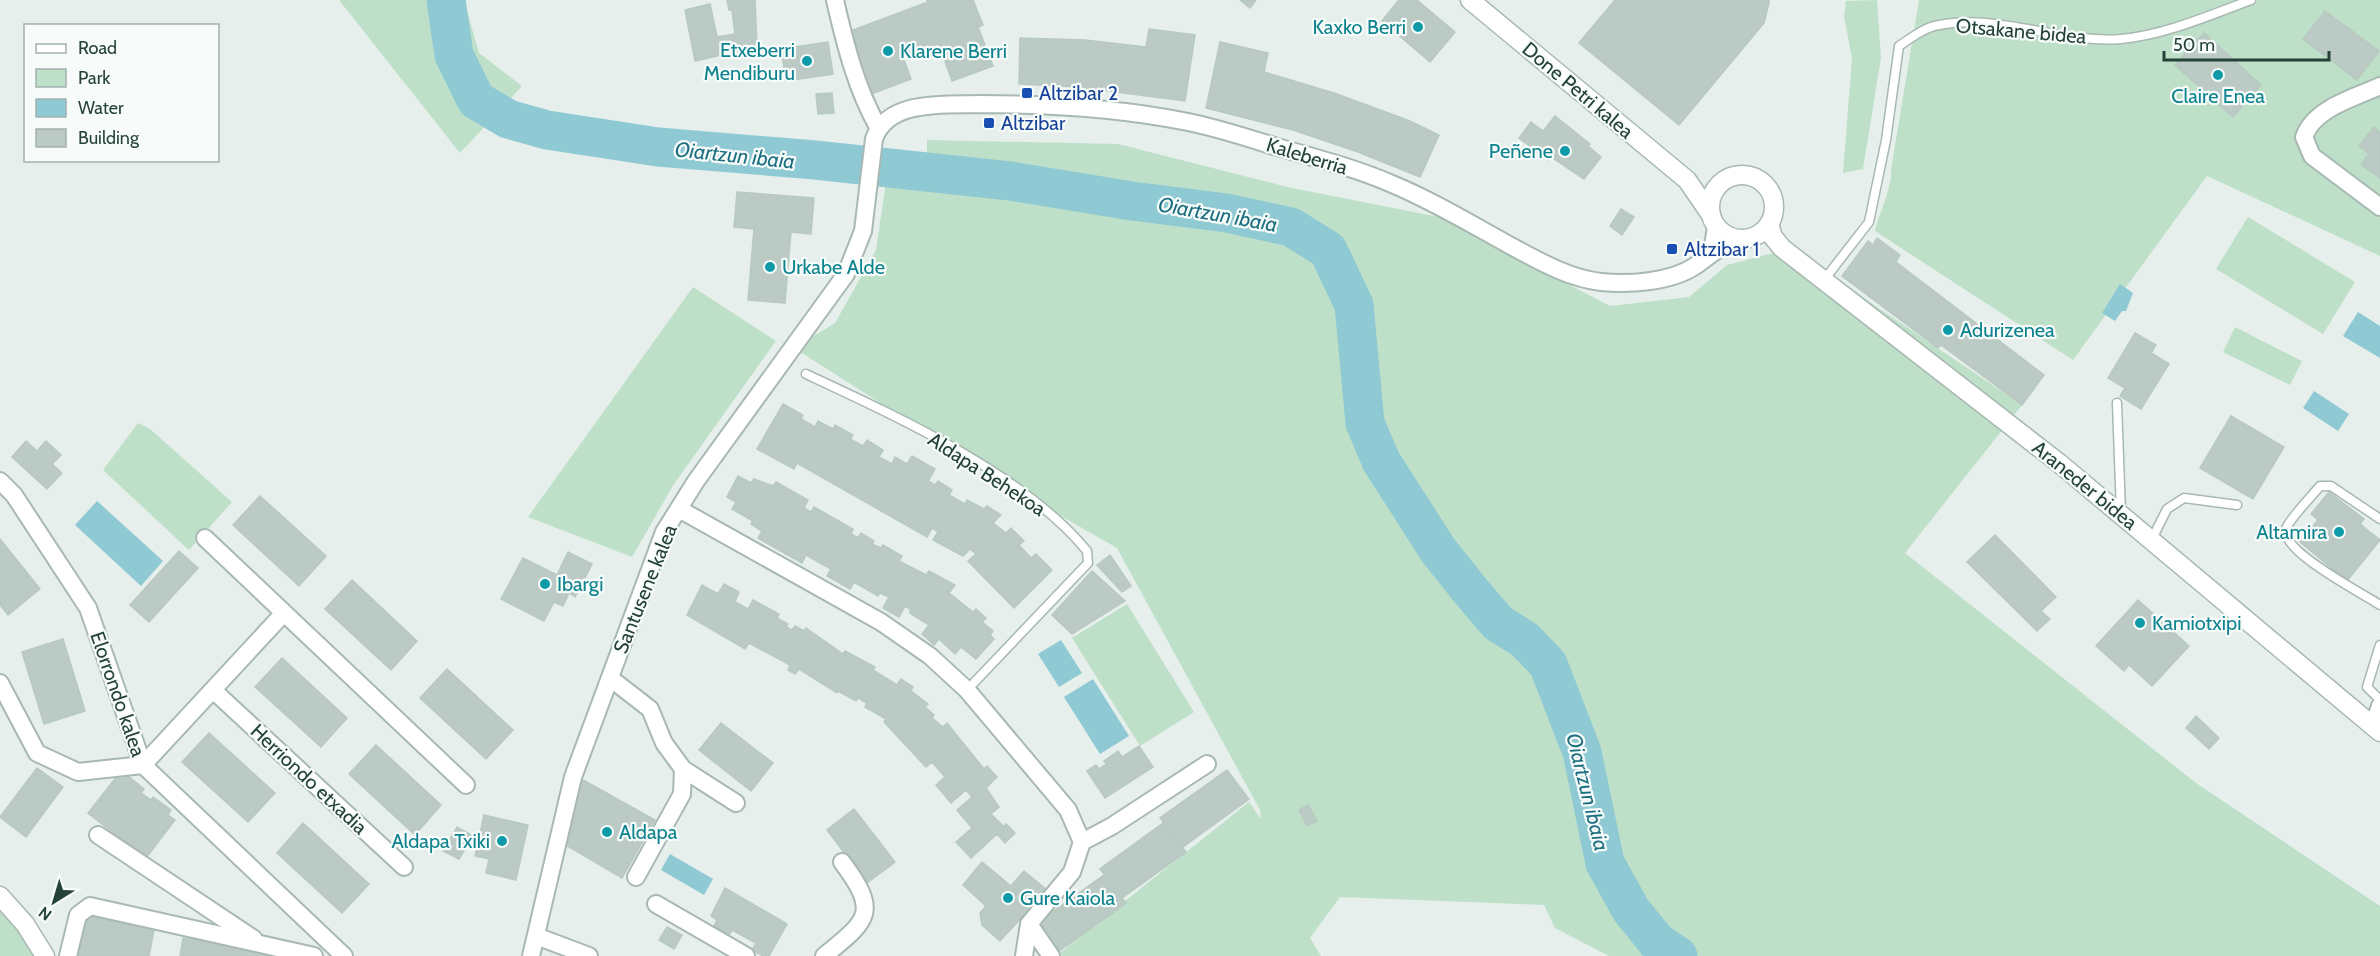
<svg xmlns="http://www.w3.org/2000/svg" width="2380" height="956" viewBox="0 0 2380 956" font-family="Cabin,sans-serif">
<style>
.green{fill:#bfe0c8}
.water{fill:#8ec9d4}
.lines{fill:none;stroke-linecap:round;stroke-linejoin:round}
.river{stroke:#8ec9d4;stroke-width:39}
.building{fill:#bbcac4;stroke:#b8c9c2;stroke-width:1.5}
.service-casing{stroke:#a8b8b2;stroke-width:11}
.minor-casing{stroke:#a8b8b2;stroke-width:20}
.tertiary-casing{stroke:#a8b8b2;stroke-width:21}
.service{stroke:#fff;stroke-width:8}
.minor{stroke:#fff;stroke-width:16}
.tertiary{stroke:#fff;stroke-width:18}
.culture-dot{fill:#0f9aa8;stroke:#f7fbf9;stroke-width:2}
.transit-dot{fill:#1a4fb4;stroke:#f7fbf9;stroke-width:2}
.labels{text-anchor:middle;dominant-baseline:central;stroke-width:4.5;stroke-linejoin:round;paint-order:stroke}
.culture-label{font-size:20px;fill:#0d838f;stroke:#f7fbf9;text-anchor:start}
.street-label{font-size:20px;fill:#24423a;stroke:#f7fbf9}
.transit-label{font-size:20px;fill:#164399;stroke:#f7fbf9;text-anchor:start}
.water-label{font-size:21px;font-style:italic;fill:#1c6f80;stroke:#f7fbf9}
</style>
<rect width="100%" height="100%" fill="#e6efeb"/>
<!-- green -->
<g class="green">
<polygon points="339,0 464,0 479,53 522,86 460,153"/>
<polygon points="1877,0 1881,58 1863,169 1843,173 1852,58 1844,16 1846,1"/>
<path d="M 1919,0 L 2380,0 L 2380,256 L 2207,176 L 2073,360 L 1875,231 C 1879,214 1893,184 1891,170 Z"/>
<polygon points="927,140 1118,144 1292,188 1439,217 1610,306 1689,297 1727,265 1796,247 1871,303 2022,405 1905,553 2196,783 2380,906 2380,956 1609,956 1555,928 1544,905 1340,897 1310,938 1321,956 1062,956 1060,953 1249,802 1261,819 1260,810 1117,548 1033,500 794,348 835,323 876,250 886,182 927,186"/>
<polygon points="2248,217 2355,282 2323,334 2216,269"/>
<polygon points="693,287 776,341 674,484 632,557 528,517"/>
<polygon points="2235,327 2302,361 2290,385 2223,352"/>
<polygon points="138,423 150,429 232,502 189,550 103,470"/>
<polygon points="1127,604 1194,712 1140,746 1072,638"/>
<polygon points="0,896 43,956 0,956"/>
</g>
<!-- water -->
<g class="water">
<polygon points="2120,284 2133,293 2126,311 2122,311 2115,321 2102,313"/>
<polygon points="2358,312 2380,326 2380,358 2343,336"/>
<polygon points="2314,391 2349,414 2338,431 2303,408"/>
<polygon points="97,501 163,561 141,586 75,525"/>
<polygon points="1061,640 1082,673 1059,687 1038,654"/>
<polygon points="1093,679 1129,736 1100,754 1064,697"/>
<polygon points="670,854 713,879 704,895 661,870"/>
</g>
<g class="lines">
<!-- river -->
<polyline class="river" points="446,0 454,55 476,100 508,119 547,130 658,147 815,160 1010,181 1132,201 1227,213 1291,227 1328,250 1354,305 1365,423 1381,461 1438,550 1469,589 1498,623 1525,640 1548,664 1582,752 1605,863 1631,910 1657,942 1678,956"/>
</g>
<!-- building -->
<g class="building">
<polygon points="727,0 755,0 757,47 695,61 685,10 710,4 717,37 735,34 732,10 729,10"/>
<polygon points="927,0 973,0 983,25 978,27 993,66 952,81 939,44 903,57 911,79 871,94 848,32 928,2"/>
<polygon points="1240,0 1256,0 1250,8"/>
<polygon points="1399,0 1417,0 1455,32 1430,62 1382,21"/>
<polygon points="1615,0 1769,0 1769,3 1764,23 1679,125 1579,43"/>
<polygon points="2325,11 2379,51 2357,80 2303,39"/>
<polygon points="1149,29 1195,35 1185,101 1077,87 1019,84 1020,38 1085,40 1146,47"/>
<polygon points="2204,33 2261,85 2233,117 2175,65"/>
<polygon points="828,42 833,74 786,81 781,49"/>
<polygon points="1220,42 1268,53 1264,72 1334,93 1410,121 1439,135 1420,177 1358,152 1293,130 1206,108"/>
<polygon points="832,93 834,113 818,114 816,94"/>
<polygon points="1555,116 1590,144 1588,146 1601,157 1584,179 1551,157 1548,160 1519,138 1531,122 1543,131"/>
<polygon points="2374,127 2380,132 2380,178 2361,164 2369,154 2359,146"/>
<polygon points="737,192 814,198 811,234 791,232 785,303 748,300 754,229 734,227"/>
<polygon points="1621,209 1634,217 1622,235 1610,226"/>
<polygon points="1877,238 1900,255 1896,262 2044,375 2022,405 1941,345 1938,348 1842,276 1868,241 1873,245"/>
<polygon points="2135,333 2156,345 2151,353 2169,364 2141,409 2120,396 2125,388 2108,378"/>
<polygon points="783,404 803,415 801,419 815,427 818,421 833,429 835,425 853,435 850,439 863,446 867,440 883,450 879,457 892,464 895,457 907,464 912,456 935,469 928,481 935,485 938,481 952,490 949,495 965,504 967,500 984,509 987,506 1001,515 993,523 1006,533 1011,528 1024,541 1019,545 1031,558 1036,554 1052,570 1014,608 968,561 976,554 970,549 963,556 933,540 938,532 932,528 927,537 797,463 794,469 757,449"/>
<polygon points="2231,416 2284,447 2253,499 2200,468"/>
<polygon points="26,441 37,451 46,441 61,455 52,464 62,473 47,489 12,457"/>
<polygon points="738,476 751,483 754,479 773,486 776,482 808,500 804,508 811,512 814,507 853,529 851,534 858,538 861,533 874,541 872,544 881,548 883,545 902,556 899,561 926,575 929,571 955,585 949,593 973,612 976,609 986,618 982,622 993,631 990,635 994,639 976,659 961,647 955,654 939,639 934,645 922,634 929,625 910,613 910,609 905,606 899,617 883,608 889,597 880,593 878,596 854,582 850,589 827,576 831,569 806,555 802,563 758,538 762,531 751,524 753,521 732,509 736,502 727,497"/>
<polygon points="2329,492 2364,519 2360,524 2380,540 2347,581 2300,542 2318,520 2311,514"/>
<polygon points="260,496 326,556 299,586 233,525"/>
<polygon points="1995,535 2056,597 2041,611 2050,619 2037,631 1967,562"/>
<polygon points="0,539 40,589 8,615 0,605"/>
<polygon points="179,551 198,568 149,622 130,605"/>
<polygon points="568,552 592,564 575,597 569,593 563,606 554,602 544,621 501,599 523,558 557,575"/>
<polygon points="1110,555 1131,586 1122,592 1097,565"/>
<polygon points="1092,571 1125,601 1072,634 1052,615"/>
<polygon points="352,580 417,641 391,670 325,609"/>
<polygon points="724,584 739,592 735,602 748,609 753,600 779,614 777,618 788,624 786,627 792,630 795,626 804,631 806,628 843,654 845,651 875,667 873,670 897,685 901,679 913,687 911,691 928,704 925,707 934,715 932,718 943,727 947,723 984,769 987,766 997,777 986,788 999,807 991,814 1004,827 1006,824 1015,833 1005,843 997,834 971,858 956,842 972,828 957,810 972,797 966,790 951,803 936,785 945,777 932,762 926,767 884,722 886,719 865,707 867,703 858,698 856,701 838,691 837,693 799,669 795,674 788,670 790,665 749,643 745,649 687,615 702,585 718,594"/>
<polygon points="2138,600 2189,646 2152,686 2129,665 2124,671 2096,646"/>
<polygon points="63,639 85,711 44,724 22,652"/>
<polygon points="282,658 347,718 321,747 255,687"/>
<polygon points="447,669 513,730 486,759 420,698"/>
<polygon points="2196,716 2219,738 2209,749 2186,728"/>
<polygon points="721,723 773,763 751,791 699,750"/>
<polygon points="209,733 275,793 248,822 182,762"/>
<polygon points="376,745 441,805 415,835 349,774"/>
<polygon points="1139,746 1153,767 1105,798 1087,771 1096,765 1099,769 1107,764 1104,761 1118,751 1122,757"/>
<polygon points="37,768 63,787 26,837 0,817"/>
<polygon points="1227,770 1249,799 1183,847 1160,818"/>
<polygon points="118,775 124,779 127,775 144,789 141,793 151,800 153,797 171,810 168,815 175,820 146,858 88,813"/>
<polygon points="583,780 655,820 622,878 564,844 573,802"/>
<polygon points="1308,805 1317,821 1307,826 1299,810"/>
<polygon points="854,809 895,862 867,883 827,830"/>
<polygon points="484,815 528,825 516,880 486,873 489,859 475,856"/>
<polygon points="303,823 369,884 342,913 277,853"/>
<polygon points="1163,823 1186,852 1122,898 1100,869"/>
<polygon points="457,827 473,836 459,859 443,851"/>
<polygon points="982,862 1011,886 1024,871 1047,890 1000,941 982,925 980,913 986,906 963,885"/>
<polygon points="1104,875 1126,903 1058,952 1037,923"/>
<polygon points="725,888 787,924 769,956 763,956 752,950 756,943 732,930 729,935 714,926 717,920 711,916"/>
<polygon points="92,911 113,915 112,921 123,923 124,918 146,923 145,928 154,930 149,956 76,956 84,915 91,917"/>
<polygon points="667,927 682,935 674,949 659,940"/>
<polygon points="190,934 213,939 212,944 223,946 224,942 247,946 246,951 257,954 258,949 279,956 180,956 183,938 189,939"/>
</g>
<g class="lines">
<!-- service casing -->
<g class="service-casing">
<g id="service">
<path d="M 1824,280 L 1869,222 L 1886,140 L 1899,46 C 1911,38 1925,27 1939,25 C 2000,13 2060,44 2121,39 C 2165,35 2210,15 2251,0"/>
<path d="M 806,374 C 896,416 1024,474 1087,551 L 1088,563 L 967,690"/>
<polyline points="2117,403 2121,513"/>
<path d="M 2380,519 L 2331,486 L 2320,486 C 2313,495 2289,519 2286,529 C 2280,551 2362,593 2380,605"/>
<polyline points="2152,539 2167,509 2184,498 2237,505"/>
<polyline points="2380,645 2367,687 2380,700"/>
</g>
</g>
<!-- minor casing -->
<g class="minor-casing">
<g id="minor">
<path d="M 835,0 C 845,44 856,88 878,127"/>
<path d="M 2380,86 C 2354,98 2314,108 2304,137 L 2312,156 L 2380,207"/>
<polyline points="1712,252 1716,227"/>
<polyline points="0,481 14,495 88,608 143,765 344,956"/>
<polyline points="679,509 881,622 930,656 967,690 1068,810 1082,842"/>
<polyline points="205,538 466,785"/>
<polyline points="610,678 650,709 664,743 683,769 736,803"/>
<polyline points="0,683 37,753 78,772 143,765 283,614"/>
<polyline points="214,691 404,867"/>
<polyline points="2373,726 2380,706"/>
<polyline points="98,835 254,939"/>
<polyline points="636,877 682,794 683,769"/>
<polyline points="656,904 746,956"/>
<polyline points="1029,924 1051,956"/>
<polyline points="536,936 589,956"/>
<polyline points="68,956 78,915 90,906 314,956"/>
<path d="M 531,956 L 573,777 L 664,532 L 696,481 L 846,274 L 863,231 L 874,139 C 888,99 945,105 980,104 C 1049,104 1120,108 1188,122 C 1218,128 1248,138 1277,147 C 1316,158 1355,168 1392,184 C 1433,201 1471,224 1511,246 C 1539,261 1568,278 1601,282 C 1629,285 1671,282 1695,266 C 1710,256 1720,245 1738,239"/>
<path d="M 824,956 C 868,920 880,913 842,862"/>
<polyline points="1024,956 1029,924 1072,872 1082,842 1112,826 1207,764"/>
</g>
</g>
<!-- tertiary casing -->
<g class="tertiary-casing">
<g id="tertiary">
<polyline points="1470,0 1687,180 1711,215"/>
<circle cx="1742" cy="207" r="32"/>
<polyline points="1769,224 1773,237 1782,248 2059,463 2380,732"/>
<polyline points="0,896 25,924 45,956"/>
</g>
</g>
<!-- service -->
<use href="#service" class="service"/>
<!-- minor -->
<use href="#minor" class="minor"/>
<!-- tertiary -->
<use href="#tertiary" class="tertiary"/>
</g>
<!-- markers -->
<g class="culture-dot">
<circle cx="1418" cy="27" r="6"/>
<circle cx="888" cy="51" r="6"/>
<circle cx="807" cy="61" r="6"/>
<circle cx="2218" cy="75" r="6"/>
<circle cx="1565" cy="151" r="6"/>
<circle cx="770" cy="267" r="6"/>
<circle cx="1948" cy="330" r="6"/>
<circle cx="2339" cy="532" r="6"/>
<circle cx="545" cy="584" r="6"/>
<circle cx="2140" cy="623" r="6"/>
<circle cx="607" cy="832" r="6"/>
<circle cx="502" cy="841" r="6"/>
<circle cx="1008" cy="898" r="6"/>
</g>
<g class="transit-dot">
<rect x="1021" y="87" width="12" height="12" rx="3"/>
<rect x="983" y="117" width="12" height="12" rx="3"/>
<rect x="1666" y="243" width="12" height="12" rx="3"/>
</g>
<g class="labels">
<!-- culture labels -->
<g class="culture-label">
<text x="1406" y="27" text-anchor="end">Kaxko Berri</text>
<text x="795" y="50" text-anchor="end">Etxeberri<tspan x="795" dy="23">Mendiburu</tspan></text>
<text x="900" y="51">Klarene Berri</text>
<text x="2218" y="96" text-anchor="middle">Claire Enea</text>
<text x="1553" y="151" text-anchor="end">Peñene</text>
<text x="782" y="267">Urkabe Alde</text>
<text x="1960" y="330">Adurizenea</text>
<text x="2327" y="532" text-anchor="end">Altamira</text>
<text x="557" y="584">Ibargi</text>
<text x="2152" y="623">Kamiotxipi</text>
<text x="619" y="832">Aldapa</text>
<text x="490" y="841" text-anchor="end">Aldapa Txiki</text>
<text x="1020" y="898">Gure Kaiola</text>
</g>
<!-- street labels -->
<g class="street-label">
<text transform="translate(2021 31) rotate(5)">Otsakane bidea</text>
<text transform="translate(1578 90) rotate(40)">Done Petri kalea</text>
<text transform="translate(1307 156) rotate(17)">Kaleberria</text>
<text transform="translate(987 474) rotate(33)">Aldapa Behekoa</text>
<text transform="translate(2085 485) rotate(39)">Araneder bidea</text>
<text transform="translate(645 589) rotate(-68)">Santusene kalea</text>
<text transform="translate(118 694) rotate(71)">Elorrondo kalea</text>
<text transform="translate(309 779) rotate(43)">Herriondo etxadia</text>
</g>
<!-- transit labels -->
<g class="transit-label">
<text x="1039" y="93">Altzibar 2</text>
<text x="1001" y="123">Altzibar</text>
<text x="1684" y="249">Altzibar 1</text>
</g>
<!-- water labels -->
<g class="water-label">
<text transform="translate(735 155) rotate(6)">Oiartzun ibaia</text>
<text transform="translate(1218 214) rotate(10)">Oiartzun ibaia</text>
<text transform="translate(1588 792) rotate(76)">Oiartzun ibaia</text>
</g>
</g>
<!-- legend -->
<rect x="24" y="24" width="195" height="138" fill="#f7fbf9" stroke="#a3b1ad" stroke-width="1.5"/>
<rect x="36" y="44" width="30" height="9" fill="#ffffff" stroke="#a3b1ad" stroke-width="1.5"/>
<text x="78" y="54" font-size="18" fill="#24423a">Road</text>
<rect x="36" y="69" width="30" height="18" fill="#bfe0c8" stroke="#a3b1ad" stroke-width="1.5"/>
<text x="78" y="84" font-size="18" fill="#24423a">Park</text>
<rect x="36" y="99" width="30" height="18" fill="#8ec9d4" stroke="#a3b1ad" stroke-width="1.5"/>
<text x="78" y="114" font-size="18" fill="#24423a">Water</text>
<rect x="36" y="129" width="30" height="18" fill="#bbcac4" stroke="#a3b1ad" stroke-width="1.5"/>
<text x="78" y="144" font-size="18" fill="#24423a">Building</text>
<!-- north arrow -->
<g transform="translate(54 902) rotate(217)" stroke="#f7fbf9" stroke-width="4.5" paint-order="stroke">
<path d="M0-4.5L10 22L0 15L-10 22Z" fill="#24423a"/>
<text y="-9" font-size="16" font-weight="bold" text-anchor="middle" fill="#24423a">N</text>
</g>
<!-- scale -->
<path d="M2164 51v9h165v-9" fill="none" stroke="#24423a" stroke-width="3"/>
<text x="2173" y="51" font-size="18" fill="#24423a" stroke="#f7fbf9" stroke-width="4.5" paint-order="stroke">50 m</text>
</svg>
